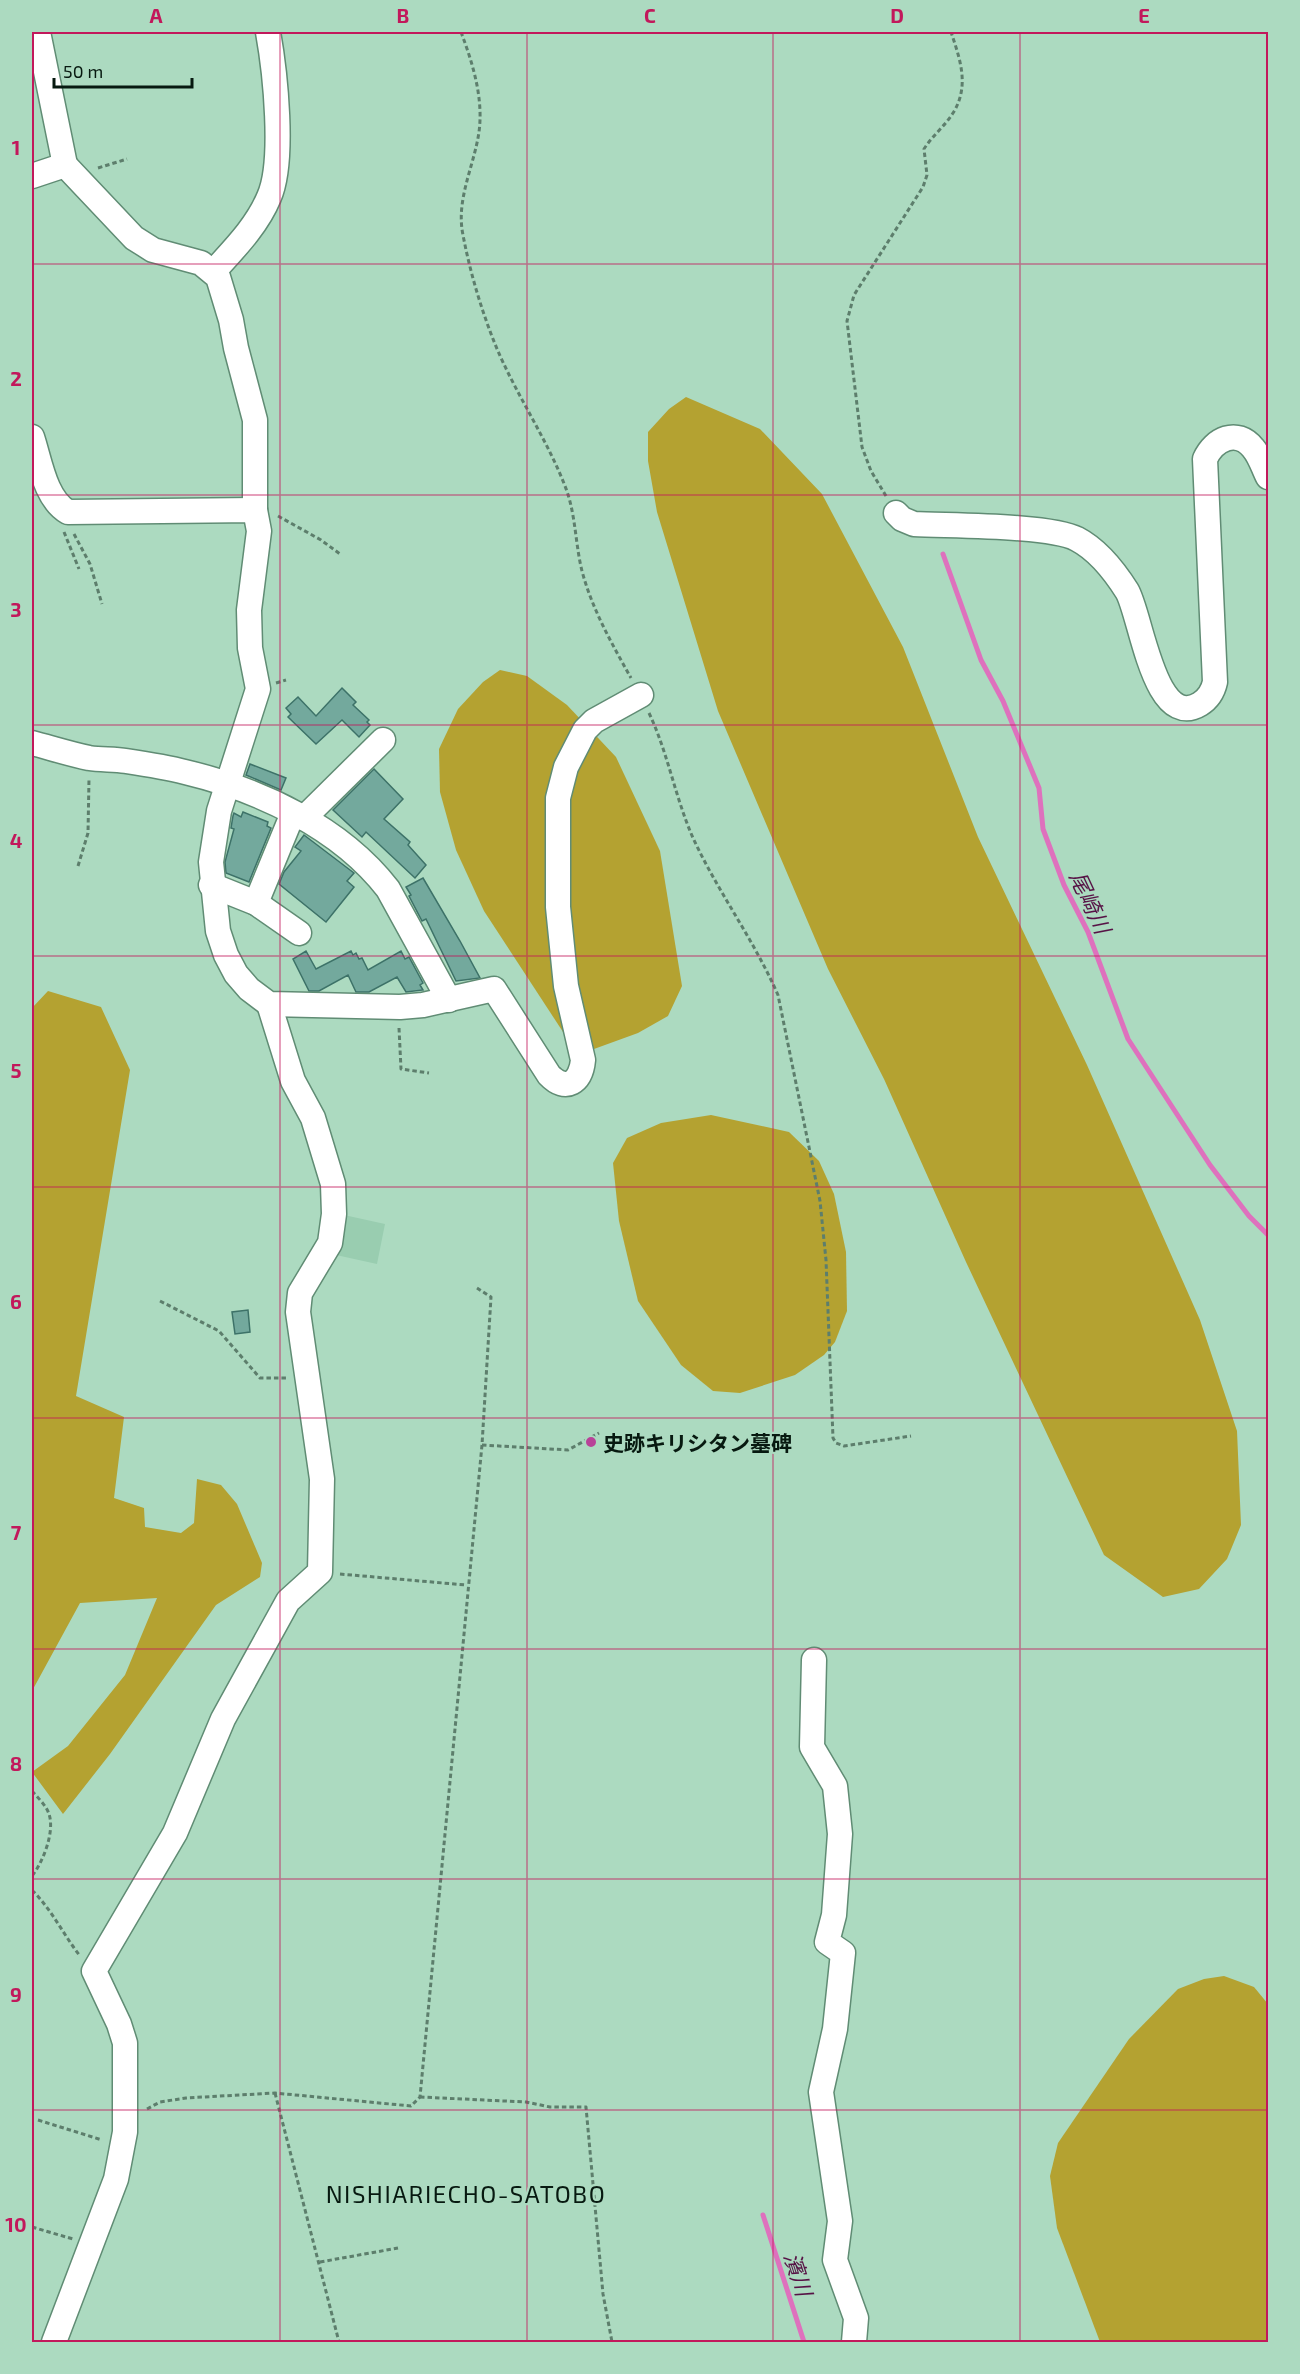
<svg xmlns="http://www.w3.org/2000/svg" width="1300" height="2374" viewBox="0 0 1300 2374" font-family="'Exo 2','Noto Sans JP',sans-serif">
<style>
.built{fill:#99cdb0}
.forest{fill:#b4a231}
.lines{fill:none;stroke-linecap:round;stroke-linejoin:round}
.stream{stroke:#de71bd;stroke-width:5}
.building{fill:#73a99d;stroke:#3d7268;stroke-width:1.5}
.minor-casing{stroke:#608c74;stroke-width:27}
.path{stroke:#5d7e6c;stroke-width:3;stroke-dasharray:4.5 3;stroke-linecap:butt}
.minor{stroke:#fff;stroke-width:24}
.grid{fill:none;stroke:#c2185b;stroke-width:1.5;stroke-opacity:0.55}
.poi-dot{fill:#b84298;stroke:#acdac0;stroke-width:2}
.labels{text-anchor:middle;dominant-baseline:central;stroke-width:4.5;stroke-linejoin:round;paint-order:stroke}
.poi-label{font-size:21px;font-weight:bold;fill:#071910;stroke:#acdac0;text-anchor:start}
.water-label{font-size:22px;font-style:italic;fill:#571346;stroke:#acdac0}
.quarter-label{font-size:24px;letter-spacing:1.5px;fill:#071910;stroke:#acdac0}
.neatline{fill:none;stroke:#c2185b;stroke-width:2}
.grid-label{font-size:20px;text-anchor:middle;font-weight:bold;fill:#c2185b}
</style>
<rect width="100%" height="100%" fill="#acdac0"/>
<!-- built -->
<polygon class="built" points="344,1215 385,1224 377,1264 336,1255"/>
<!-- forest -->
<g class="forest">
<polygon points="686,397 760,429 822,494 903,647 978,837 1087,1065 1200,1320 1237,1431 1241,1525 1227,1559 1199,1589 1163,1597 1104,1555 966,1262 884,1079 828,969 718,711 657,512 648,461 648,432 669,409"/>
<polygon points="500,670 527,676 567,705 616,757 660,851 682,986 668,1016 638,1033 594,1049 565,1035 484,911 456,850 440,792 439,749 458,709 483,682"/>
<polygon points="48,991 101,1007 130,1070 76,1396 124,1417 114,1498 144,1508 145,1527 181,1533 194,1523 197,1479 221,1485 237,1504 262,1563 260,1577 216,1605 110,1754 63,1814 32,1772 68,1746 125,1675 157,1598 80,1603 32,1691 32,1008"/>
<polygon points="711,1115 789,1132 819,1161 834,1194 846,1252 847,1311 835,1342 824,1355 795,1375 740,1393 713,1391 681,1365 638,1301 619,1221 613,1163 627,1138 661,1123"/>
<polygon points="1224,1976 1254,1987 1268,2004 1268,2342 1100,2342 1057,2228 1050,2176 1058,2143 1129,2039 1178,1989 1204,1979"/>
</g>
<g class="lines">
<!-- stream -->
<g class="stream">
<polyline points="943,554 981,660 1003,701 1039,788 1043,829 1064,885 1088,932 1128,1039 1210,1165 1249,1216 1268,1235"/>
<polyline points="763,2215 804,2342"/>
</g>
</g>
<!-- building -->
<g class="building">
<polygon points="342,688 356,702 353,705 369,720 367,722 370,725 359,737 342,720 316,744 288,717 291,714 286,708 298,697 316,716"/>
<polygon points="250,764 286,778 281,790 246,775"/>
<polygon points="374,769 403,799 384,819 410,842 408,845 426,865 415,878 366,832 362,837 333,810"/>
<polygon points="243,812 268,822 267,826 271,828 249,882 226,873 225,862 234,829 231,828 233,816 234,813 241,817"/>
<polygon points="304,835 354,873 347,881 354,887 326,922 279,884 284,872 301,851 295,847"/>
<polygon points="423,878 460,941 480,978 456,981 426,919 422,921 409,896 411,895 406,887"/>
<polygon points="306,951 316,969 351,951 353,955 356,953 359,959 362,958 368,970 401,951 405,959 409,957 423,983 420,985 423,990 406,992 397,977 369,992 356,992 348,975 319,991 309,991 293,959"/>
<polygon points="248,1310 250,1332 235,1334 232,1312"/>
</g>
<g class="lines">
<!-- minor casing -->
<g class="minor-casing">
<g id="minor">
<polyline points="65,165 134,238 153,250 201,263 218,277 231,320 236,348 255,420 255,510"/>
<polyline points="32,176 65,165 38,32"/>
<path d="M 214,271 C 234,249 257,226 269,197 C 285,161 275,71 268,32"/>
<path d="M 32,437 C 40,461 45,499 68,512 L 255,510 L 259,531 L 249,610 L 250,648 L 258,689 L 219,811 L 211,862 L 218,931 L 226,955 L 236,974 L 249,989 L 269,1004 L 400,1007 L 423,1005 L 494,989 L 549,1075 C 566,1093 581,1082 583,1060 L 566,986 L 558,907 L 558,798 L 566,767 L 585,730 L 594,721 L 641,695"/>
<path d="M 896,513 L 902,519 L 914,524 C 950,526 1050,525 1077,539 C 1098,550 1115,572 1127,591 C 1141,614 1154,732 1200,704 C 1208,699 1213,691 1215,682 L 1205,459 C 1214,439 1237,428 1253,448 C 1260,456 1263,467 1268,477"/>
<path d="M 32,743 C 51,748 70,754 89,758 C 101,760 114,759 126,761 C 146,764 166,767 185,772 C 260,790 340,827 388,889 L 449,1000"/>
<polyline points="304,818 383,740"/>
<polyline points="211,885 256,903 299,933"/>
<polyline points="256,903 293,813"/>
<polyline points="814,1660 812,1747 835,1786 840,1834 834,1915 827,1942 843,1953 835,2029 821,2092 840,2221 835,2260 856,2318 854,2342"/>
<polyline points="54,2342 116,2179 125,2132 125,2043 119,2024 94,1971 175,1833 223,1719 288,1601 320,1572 322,1479 298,1312 300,1293 330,1243 334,1214 333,1184 313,1118 293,1081 269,1004"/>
</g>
</g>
<!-- path -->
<g class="path">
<path d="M 461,32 C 473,64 485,102 478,138 C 472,170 456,202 463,235 C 470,272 481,309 495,344 C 515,393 546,437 565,486 C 576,514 575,543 582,571 C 592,609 612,644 631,678"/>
<polyline points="98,168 127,159"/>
<path d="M 886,496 L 871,471 L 862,447 L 847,321 L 854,295 L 923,187 L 927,175 L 924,149 C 932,136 945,126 953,113 C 970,86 960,59 951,32"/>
<polyline points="278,516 321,540 340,554"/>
<polyline points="64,532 79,569"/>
<polyline points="74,534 90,564 102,604"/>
<polyline points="276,683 286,680"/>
<path d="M 649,713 C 668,753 675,797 693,838 C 718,892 754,940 778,995 L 820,1201 L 826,1260 L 833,1438 L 836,1443 L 844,1446 L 911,1436"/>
<polyline points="78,866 88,833 89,779"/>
<polyline points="399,1028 401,1069 429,1073"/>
<polyline points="160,1301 219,1331 260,1378 288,1378"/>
<polyline points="482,1445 568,1450 599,1433"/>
<polyline points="340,1574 466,1585"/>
<path d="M 32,1791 C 38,1798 46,1805 49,1814 C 55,1832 43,1862 32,1876"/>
<path d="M 32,1890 C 52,1910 63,1934 80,1956"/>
<polyline points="275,2093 339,2342"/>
<polyline points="420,2097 526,2102 550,2107 586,2107 603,2294 612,2342"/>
<polyline points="147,2109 160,2102 186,2098 275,2093 411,2106 420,2097 482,1445 491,1297 477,1288"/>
<polyline points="38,2120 102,2140"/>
<polyline points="32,2227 73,2239"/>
<polyline points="320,2262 398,2248"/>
</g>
<!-- minor -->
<use href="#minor" class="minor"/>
</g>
<!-- grid -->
<path class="grid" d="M 280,32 L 280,2342M 527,32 L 527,2342M 773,32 L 773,2342M 1020,32 L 1020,2342M 32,264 L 1268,264M 32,495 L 1268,495M 32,725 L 1268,725M 32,956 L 1268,956M 32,1187 L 1268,1187M 32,1418 L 1268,1418M 32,1649 L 1268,1649M 32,1879 L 1268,1879M 32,2110 L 1268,2110"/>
<!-- markers -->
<circle class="poi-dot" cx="591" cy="1442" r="6"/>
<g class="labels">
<!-- poi labels -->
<g class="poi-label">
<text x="603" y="1442">史跡キリシタン墓碑</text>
</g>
<!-- water labels -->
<g class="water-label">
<text transform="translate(1091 902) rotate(65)">尾崎川</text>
<text transform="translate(799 2274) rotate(72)">濱川</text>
</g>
<!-- quarter labels -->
<g class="quarter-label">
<text x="466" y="2193">NISHIARIECHO-SATOBO</text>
</g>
</g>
<!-- border -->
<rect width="1300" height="2374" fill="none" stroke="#acdac0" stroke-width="66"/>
<!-- scale -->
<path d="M54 78v9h138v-9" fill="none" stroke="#071910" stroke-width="3"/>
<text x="63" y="78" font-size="18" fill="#071910" stroke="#acdac0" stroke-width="4.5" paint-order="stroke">50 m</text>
<rect x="33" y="33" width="1234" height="2308" class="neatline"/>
<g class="grid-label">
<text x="156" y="23">A</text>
<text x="403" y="23">B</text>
<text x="650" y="23">C</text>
<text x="897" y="23">D</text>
<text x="1144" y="23">E</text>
<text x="16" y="155">1</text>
<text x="16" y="386">2</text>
<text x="16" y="617">3</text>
<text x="16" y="848">4</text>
<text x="16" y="1078">5</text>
<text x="16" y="1309">6</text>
<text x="16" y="1540">7</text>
<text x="16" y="1771">8</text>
<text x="16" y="2002">9</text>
<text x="16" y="2232">10</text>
</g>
</svg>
